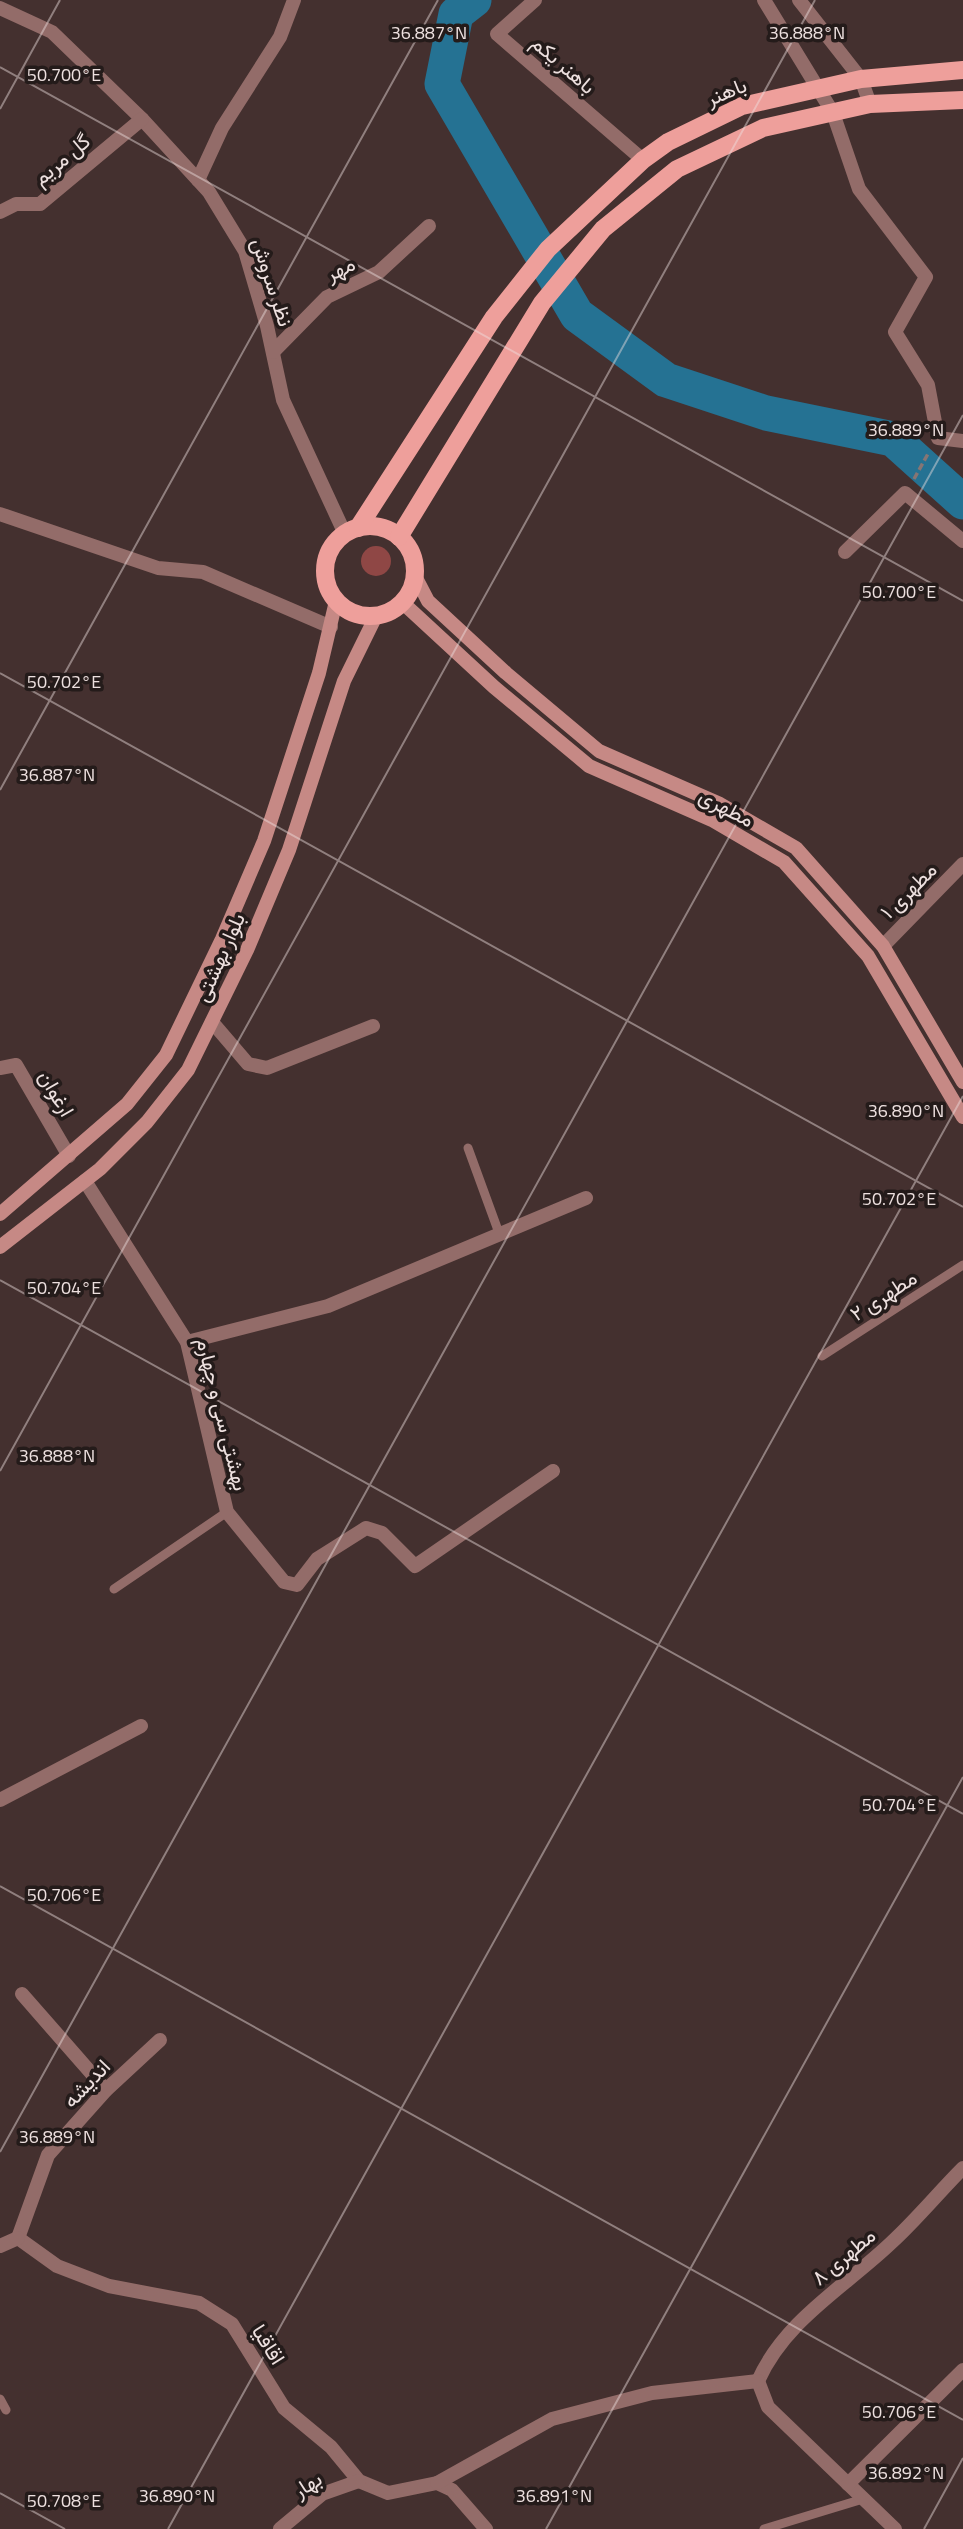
<svg xmlns="http://www.w3.org/2000/svg" width="963" height="2529" viewBox="0 0 963 2529" font-family="'Titillium Web',Vazirmatn,sans-serif">
<style>
.green{fill:#8f4745}
.lines{fill:none;stroke-linecap:round;stroke-linejoin:round}
.river{stroke:#257293;stroke-width:35}
.path{stroke:#867574;stroke-width:3.5;stroke-dasharray:7 3.5;stroke-linecap:butt}
.lane{stroke:#936c69;stroke-width:9}
.street{stroke:#936c69;stroke-width:14}
.secondary{stroke:#c68985;stroke-width:14}
.primary{stroke:#ee9f9b;stroke-width:18}
.ticks{fill:none;stroke:#ede0df;stroke-width:2;stroke-opacity:0.45}
.labels{text-anchor:middle;dominant-baseline:central;stroke-width:7;stroke-linejoin:round;paint-order:stroke}
.street-label{font-size:21px;fill:#ede0df;stroke:#241b1a}
.ticks-label{font-size:18px;text-anchor:middle;fill:#ede0df;stroke:#241b1a;stroke-width:7;stroke-linejoin:round;paint-order:stroke}
</style>
<rect width="100%" height="100%" fill="#44302f"/>
<!-- green -->
<circle class="green" cx="376" cy="561" r="15"/>
<g class="lines">
<!-- river -->
<polyline class="river" points="474,0 456,14 442,84 577,315 666,380 766,413 893,439 963,502"/>
<!-- path -->
<polyline class="path" points="914,479 929,452"/>
<!-- lane -->
<g class="lane">
<polyline points="468,1148 499,1233"/>
<polyline points="822,1356 963,1265"/>
<polyline points="114,1589 227,1512"/>
<polyline points="0,2399 6,2410"/>
<polyline points="764,2529 863,2499"/>
</g>
<!-- street -->
<g class="street">
<polyline points="535,0 497,34 643,160"/>
<polyline points="764,0 833,113 859,189 926,277 895,332 928,385 938,438 963,441"/>
<polyline points="799,0 861,79 870,104"/>
<polyline points="0,8 52,32 142,119 209,192 245,251 267,326 283,400 345,534"/>
<polyline points="198,180 222,128 280,37 294,0"/>
<polyline points="0,212 16,204 40,204 142,119"/>
<polyline points="273,352 327,297 379,272 429,226"/>
<polyline points="0,514 158,568 203,572 331,627"/>
<polyline points="845,552 905,493 963,541"/>
<polyline points="883,946 963,864"/>
<polyline points="212,1022 248,1064 267,1068 373,1026"/>
<polyline points="0,1068 16,1065 69,1156"/>
<polyline points="85,1181 187,1342 227,1512 284,1582 297,1585 317,1559 366,1528 382,1533 415,1566 553,1471"/>
<polyline points="187,1342 328,1306 586,1198"/>
<polyline points="0,1800 141,1726"/>
<polyline points="22,1994 106,2090"/>
<polyline points="18,2238 57,2266 109,2286 199,2303 232,2324 284,2408 331,2447 359,2481 388,2493 437,2483 452,2490 486,2529"/>
<polyline points="18,2238 48,2155 106,2090 160,2040"/>
<polyline points="0,2246 18,2238"/>
<path d="M 758,2381 C 785,2320 845,2287 892,2242 C 917,2219 939,2192 963,2168"/>
<polyline points="758,2381 768,2407 895,2529"/>
<polyline points="437,2483 552,2419 652,2393 758,2381"/>
<polyline points="848,2484 963,2370"/>
<polyline points="280,2529 322,2494 359,2481"/>
</g>
<!-- secondary -->
<g class="secondary">
<polyline points="415,576 428,601 506,673 599,751 720,804 796,848 883,946 963,1082"/>
<polyline points="403,603 494,687 589,766 712,820 784,862 868,956 963,1117"/>
<polyline points="0,1214 127,1104 166,1055 222,939 264,841 319,673 336,601"/>
<polyline points="0,1247 100,1169 147,1122 188,1070 247,950 289,850 344,681 376,616"/>
</g>
<!-- primary -->
<g class="primary">
<circle cx="370" cy="571" r="45"/>
<polyline points="358,528 494,317 548,249 643,160 668,142 742,106 861,79 963,70"/>
<polyline points="399,537 542,303 603,229 677,169 763,128 870,104 963,100"/>
</g>
</g>
<!-- ticks -->
<path class="ticks" d="M 0,67 L 963,601M 0,109 L 60,0M 0,673 L 963,1207M 0,790 L 438,0M 0,1280 L 963,1814M 0,1471 L 815,0M 0,1886 L 963,2420M 0,2152 L 963,415M 0,2493 L 65,2529M 168,2529 L 963,1096M 546,2529 L 963,1777M 924,2529 L 963,2458"/>
<g class="labels">
<!-- street labels -->
<g class="street-label">
<text transform="translate(564 64) rotate(41)">باهنر یکم</text>
<text transform="translate(726 91) rotate(-22)">باهنر</text>
<text transform="translate(61 159) rotate(-40)">گل مریم</text>
<text transform="translate(340 268) rotate(-26)">مهر</text>
<text transform="translate(273 282) rotate(72)">نظر سروش</text>
<text transform="translate(727 807) rotate(28)">مطهری</text>
<text transform="translate(908 890) rotate(-45)">مطهری ۱</text>
<text transform="translate(219 957) rotate(-66)">بلوار بهشتی</text>
<text transform="translate(57 1093) rotate(60)">ارغوان</text>
<text transform="translate(883 1295) rotate(-33)">مطهری ۲</text>
<text transform="translate(223 1414) rotate(76)">بهشتی سی و چهارم</text>
<text transform="translate(86 2083) rotate(-46)">اندیشه</text>
<text transform="translate(843 2256) rotate(-40)">مطهری ۸</text>
<text transform="translate(269 2344) rotate(58)">اقاقیا</text>
<text transform="translate(307 2484) rotate(-33)">بهار</text>
</g>
</g>
<g class="ticks-label">
<text x="429" y="39">36.887°N</text>
<text x="807" y="39">36.888°N</text>
<text x="64" y="81">50.700°E</text>
<text x="906" y="436">36.889°N</text>
<text x="899" y="598">50.700°E</text>
<text x="64" y="688">50.702°E</text>
<text x="57" y="781">36.887°N</text>
<text x="906" y="1117">36.890°N</text>
<text x="899" y="1205">50.702°E</text>
<text x="64" y="1294">50.704°E</text>
<text x="57" y="1462">36.888°N</text>
<text x="899" y="1811">50.704°E</text>
<text x="64" y="1901">50.706°E</text>
<text x="57" y="2143">36.889°N</text>
<text x="899" y="2418">50.706°E</text>
<text x="906" y="2479">36.892°N</text>
<text x="177" y="2502">36.890°N</text>
<text x="554" y="2502">36.891°N</text>
<text x="64" y="2507">50.708°E</text>
</g>
</svg>
